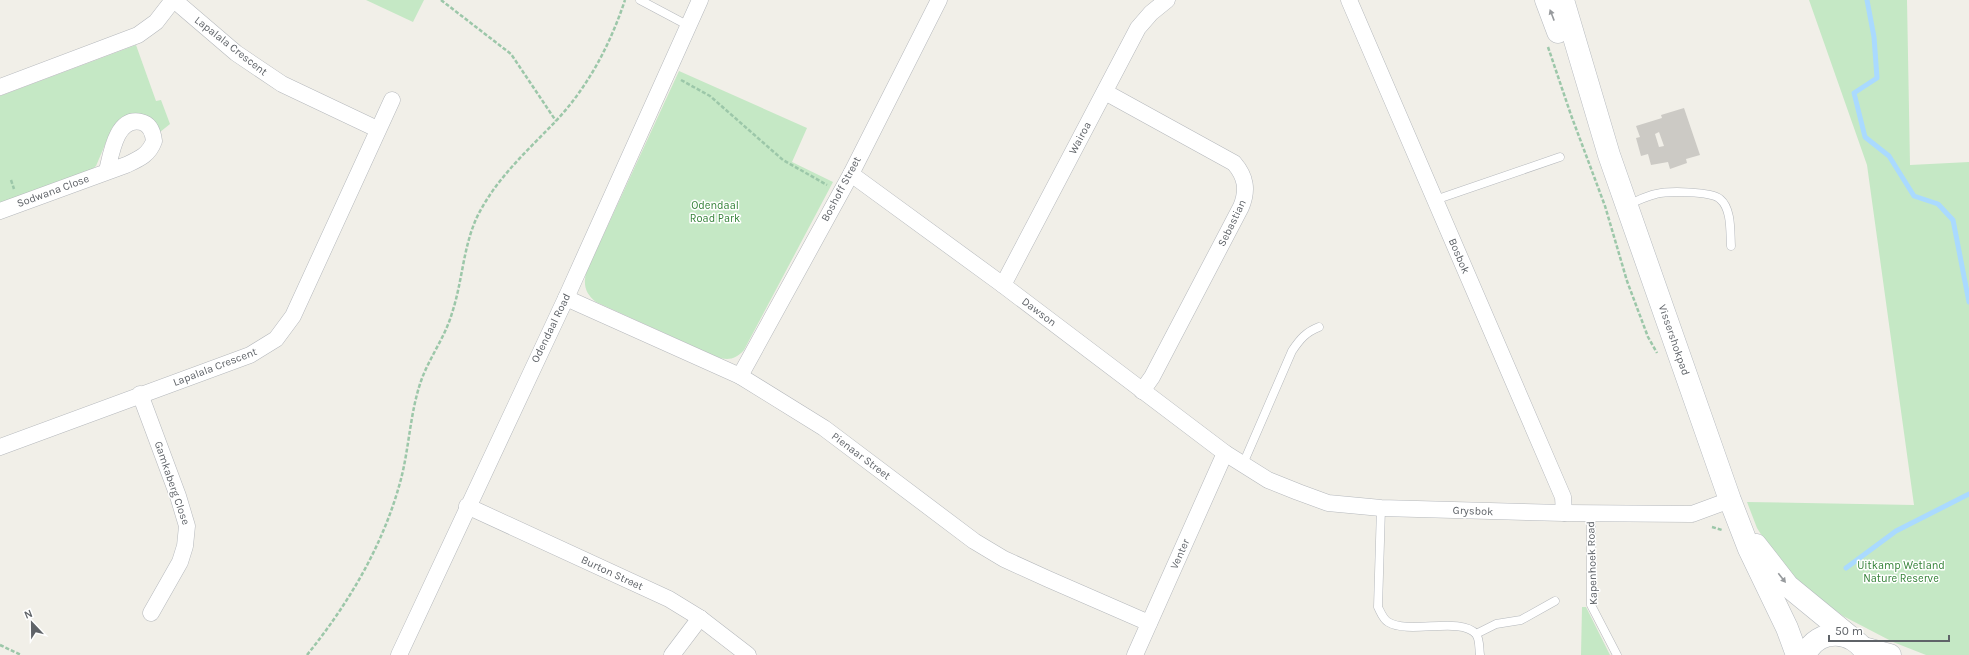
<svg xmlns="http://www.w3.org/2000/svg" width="1969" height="655" viewBox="0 0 1969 655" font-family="Karla,sans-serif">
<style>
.green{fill:#c5e8c5}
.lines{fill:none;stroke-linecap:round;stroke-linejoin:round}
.stream{stroke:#aadaff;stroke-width:5}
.building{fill:#cccac5;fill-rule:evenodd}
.service-casing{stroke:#b5b8bc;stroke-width:9}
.minor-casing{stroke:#b5b8bc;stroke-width:17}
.secondary-casing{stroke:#b6babf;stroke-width:23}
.path{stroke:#9cc7a9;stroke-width:2.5;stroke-dasharray:4 2;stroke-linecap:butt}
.service{stroke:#fff;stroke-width:8}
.minor{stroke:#fff;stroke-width:16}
.secondary{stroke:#fff;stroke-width:22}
.oneway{fill:#979a9d}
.labels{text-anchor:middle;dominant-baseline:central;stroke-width:3;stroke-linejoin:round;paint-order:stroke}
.street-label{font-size:11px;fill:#5f6368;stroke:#fff}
.park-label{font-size:11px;fill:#348238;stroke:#fff}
</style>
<rect width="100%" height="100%" fill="#f1efe8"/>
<!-- green -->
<g class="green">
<polygon points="366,0 424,0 413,22"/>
<polygon points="1809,0 1907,0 1910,165 1969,162 1969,655 1926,655 1893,642 1843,616 1807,589 1779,563 1757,528 1747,502 1914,505 1867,165"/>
<polygon points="136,45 156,101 161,100 170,124 160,132 117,122 112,128 96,166 91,170 0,203 0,96"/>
<path d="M 679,71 L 807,128 L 792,162 L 833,182 L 744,350 C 736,359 728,361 717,357 L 596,302 C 586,294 583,286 586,273 Z"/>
<polygon points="1582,607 1586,607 1610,655 1581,655"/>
</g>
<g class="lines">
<!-- stream -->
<g class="stream">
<polyline points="1867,0 1874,37 1877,78 1854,93 1865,137 1889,156 1914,196 1938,204 1953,220 1969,302"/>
<polyline points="1846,568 1896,531 1969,494"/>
</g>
</g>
<!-- building -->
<path class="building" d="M 1684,108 L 1700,155 L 1686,159 L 1687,163 L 1670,169 L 1668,162 L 1651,165 L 1648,154 L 1641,156 L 1636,138 L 1640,137 L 1636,126 L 1662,118 L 1661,115 ZM 1659,132 L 1664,146 L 1659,147 L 1655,134 Z"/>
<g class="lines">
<!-- service casing -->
<g class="service-casing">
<g id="service">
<polyline points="640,0 689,26"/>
<polyline points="1435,200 1560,157"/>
<path d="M 1627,205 C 1637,201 1646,196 1656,194 C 1667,191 1711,191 1720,199 C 1732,209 1730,232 1731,246"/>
<path d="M 1243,464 L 1292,351 C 1300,339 1306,332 1319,327"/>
<path d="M 1381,508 L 1378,607 C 1381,613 1383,619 1388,622 C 1409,635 1461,616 1476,634 C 1480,639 1479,649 1480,655"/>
<polyline points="1591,513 1591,605 1617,655"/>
<polyline points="1476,634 1496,624 1521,620 1555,601"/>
</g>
</g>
<!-- minor casing -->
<g class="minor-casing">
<g id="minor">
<polyline points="174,0 236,53 282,84 377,129"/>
<polyline points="1349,0 1563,497 1564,513"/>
<polyline points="0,87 138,35 156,22 173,0"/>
<path d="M 1105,92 L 1234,163 C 1246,177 1248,190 1241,207 L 1152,377 L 1142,391"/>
<polyline points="851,174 1003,285 1225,453 1268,480 1298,492 1328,503 1381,508 1564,513 1692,514 1730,500"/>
<path d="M 0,211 L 126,165 C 139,159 149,155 154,141 C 153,132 150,124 141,122 C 116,116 111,155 107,171"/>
<polyline points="1003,285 1138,28 1151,13 1167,0"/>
<polyline points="566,298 740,376 824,428 974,541 1004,559 1048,579 1149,623"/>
<polyline points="740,376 851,174 939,0"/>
<polyline points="140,394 178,496 187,526 185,546 180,562 151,613"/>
<polyline points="0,447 250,355 276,339 293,316 392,100"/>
<polyline points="467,506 669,599 700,618 748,655"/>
<polyline points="399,655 566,298 700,0"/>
<polyline points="672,655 700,618"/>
<polyline points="1135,655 1225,453"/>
</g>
</g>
<!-- secondary casing -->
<g class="secondary-casing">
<g id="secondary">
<polyline points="1546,0 1558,32"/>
<polyline points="1563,0 1609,155 1730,500 1749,549 1787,628 1797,655"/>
<polyline points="1756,545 1788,586 1849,636"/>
<polyline points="1864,648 1890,655"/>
<path d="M 1805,655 C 1818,627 1854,629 1867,655"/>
</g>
</g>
<!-- path -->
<g class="path">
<polyline points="441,0 511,54 556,121"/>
<polyline points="1548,47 1571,115 1605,206 1627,281 1648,337 1657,353"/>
<polyline points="681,80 710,96 783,160 827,185"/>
<polyline points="11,180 14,189"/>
<polyline points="1712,527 1722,530"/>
<polyline points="0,645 21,655"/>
<path d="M 307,655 C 349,603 384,544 401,479 C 409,448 410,415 420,384 C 428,359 445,338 452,313 C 463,280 463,244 479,213 C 498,177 528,150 555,122 C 588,87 610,45 625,0"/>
</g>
<!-- service -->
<use href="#service" class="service"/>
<!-- minor -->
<use href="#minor" class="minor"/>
<!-- secondary -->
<use href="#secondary" class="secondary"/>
</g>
<!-- one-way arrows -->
<defs><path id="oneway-solid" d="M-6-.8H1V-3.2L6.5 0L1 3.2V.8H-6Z"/></defs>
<g class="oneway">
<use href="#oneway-solid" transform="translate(1552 15) rotate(-111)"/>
<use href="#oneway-solid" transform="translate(1782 578) rotate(52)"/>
</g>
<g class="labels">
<!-- street labels -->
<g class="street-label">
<text transform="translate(231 46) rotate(38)">Lapalala Crescent</text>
<text transform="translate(1080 138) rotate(-62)">Wairoa</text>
<text transform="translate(841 189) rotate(-62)">Boshoff Street</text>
<text transform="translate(53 191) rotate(-20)">Sodwana Close</text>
<text transform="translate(1232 223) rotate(-64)">Sebastian</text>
<text transform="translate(1459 256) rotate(67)">Bosbok</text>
<text transform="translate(1039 312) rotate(37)">Dawson</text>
<text transform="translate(551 328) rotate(-64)">Odendaal Road</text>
<text transform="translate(1674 340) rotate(71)">Vissershokpad</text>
<text transform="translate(215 367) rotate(-21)">Lapalala Crescent</text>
<text transform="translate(861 456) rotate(37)">Pienaar Street</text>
<text transform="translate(172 483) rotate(71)">Gamkaberg Close</text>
<text transform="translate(1473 511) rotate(2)">Grysbok</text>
<text transform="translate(1180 554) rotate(-66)">Venter</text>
<text transform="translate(1592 563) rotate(-92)">Kapenhoek Road</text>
<text transform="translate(612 573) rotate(25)">Burton Street</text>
</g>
<!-- park labels -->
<g class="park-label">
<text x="715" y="205">Odendaal<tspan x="715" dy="13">Road Park</tspan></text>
<text x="1901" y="565">Uitkamp Wetland<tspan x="1901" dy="13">Nature Reserve</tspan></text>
</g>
</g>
<!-- north arrow -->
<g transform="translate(32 623) rotate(338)" stroke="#ffffff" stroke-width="3" paint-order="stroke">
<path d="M0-3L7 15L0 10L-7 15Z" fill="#5f6368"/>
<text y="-6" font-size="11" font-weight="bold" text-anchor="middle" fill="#5f6368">N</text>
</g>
<!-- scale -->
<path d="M1829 635v6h120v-6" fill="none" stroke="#5f6368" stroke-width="2"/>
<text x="1835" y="635" font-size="12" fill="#5f6368" stroke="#ffffff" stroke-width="3" paint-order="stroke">50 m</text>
</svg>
